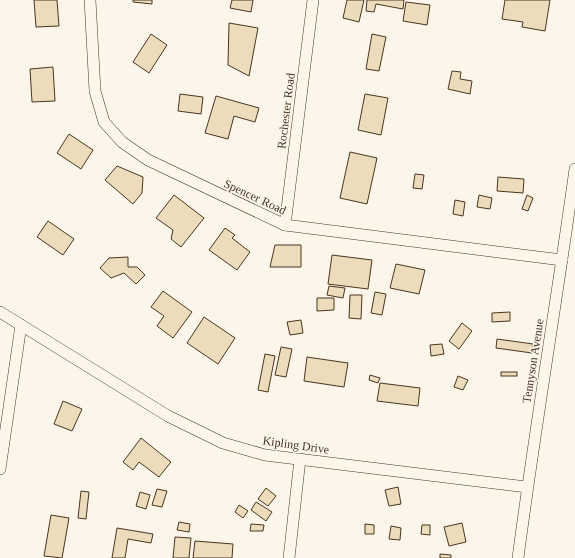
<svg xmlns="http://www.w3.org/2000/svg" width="575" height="558" viewBox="0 0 575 558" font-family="'Times New Roman',serif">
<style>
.building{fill:#ecdcbc;stroke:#4a3520}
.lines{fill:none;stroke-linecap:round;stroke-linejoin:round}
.street-casing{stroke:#4a3520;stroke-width:12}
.street{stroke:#fbf6e9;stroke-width:11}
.labels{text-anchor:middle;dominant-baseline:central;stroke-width:3;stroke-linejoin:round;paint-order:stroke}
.street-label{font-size:12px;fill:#4a3520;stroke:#fbf6e9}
</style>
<rect width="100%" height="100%" fill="#fbf6e9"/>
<!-- building -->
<g class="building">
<polygon points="34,0 57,0 59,26 36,27"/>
<polygon points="133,0 152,0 152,4 133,2"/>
<polygon points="232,0 253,0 251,12 230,8"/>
<polygon points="347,0 364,0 359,22 343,18"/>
<polygon points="367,0 404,0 403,9 376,4 374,12 366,11"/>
<polygon points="505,0 550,0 545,31 522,27 523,22 502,19"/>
<polygon points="406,2 430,5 427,25 403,21"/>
<polygon points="229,23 258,28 249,76 228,65"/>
<polygon points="151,34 167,45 149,73 133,62"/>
<polygon points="372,34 386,37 379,71 366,69"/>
<polygon points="53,67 55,101 32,102 30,69"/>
<polygon points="452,71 461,72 460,79 472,81 470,94 448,89"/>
<polygon points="180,94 203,97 201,114 178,111"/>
<polygon points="365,94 388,98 381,135 358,130"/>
<polygon points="216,96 259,108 255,122 234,116 228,139 205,133"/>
<polygon points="69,134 93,150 81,169 57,153"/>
<polygon points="350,152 377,158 367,204 340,198"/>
<polygon points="117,166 143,177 142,193 133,204 105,180"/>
<polygon points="415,174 424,175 422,189 413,188"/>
<polygon points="498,177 524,179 523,193 497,191"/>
<polygon points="174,195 204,218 181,247 171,239 173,230 156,218"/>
<polygon points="479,195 492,198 490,209 477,207"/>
<polygon points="527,195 533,198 528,211 522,209"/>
<polygon points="455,200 465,202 463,216 453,214"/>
<polygon points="48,221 74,239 63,255 37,237"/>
<polygon points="225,228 235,235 232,238 250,252 237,270 209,250"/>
<polygon points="275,245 301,245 301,267 270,267"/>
<polygon points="332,255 372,260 368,289 328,284"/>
<polygon points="128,257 128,267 137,267 145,275 136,284 124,273 111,278 100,268 109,258"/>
<polygon points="396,264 425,270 419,294 390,288"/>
<polygon points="329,286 345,288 343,298 327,295"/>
<polygon points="163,291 192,312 173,338 157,326 164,316 151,307"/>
<polygon points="375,292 386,294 382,315 371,313"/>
<polygon points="350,295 362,295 361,319 349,318"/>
<polygon points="317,298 334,298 334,310 317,311"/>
<polygon points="510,312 510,321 492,322 492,313"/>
<polygon points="204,317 235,338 218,364 187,343"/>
<polygon points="301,320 303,333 290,335 287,322"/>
<polygon points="462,323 472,331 459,349 449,341"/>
<polygon points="497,339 533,344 532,353 496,348"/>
<polygon points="442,344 444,354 431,356 430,345"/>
<polygon points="281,347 292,349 286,377 275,375"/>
<polygon points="265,354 275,356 268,392 258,390"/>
<polygon points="307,357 348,363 344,387 304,381"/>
<rect x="501" y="372" width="16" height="4"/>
<polygon points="370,375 380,378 378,383 369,380"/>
<polygon points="458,376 468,380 463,390 454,387"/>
<polygon points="380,383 420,388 418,406 377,401"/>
<polygon points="63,401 82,409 72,431 54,424"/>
<polygon points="141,438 171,462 159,477 139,462 133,470 123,462"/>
<polygon points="398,487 401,504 389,506 385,490"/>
<polygon points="266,488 276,496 268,506 258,499"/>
<polygon points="157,489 167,491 162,507 152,505"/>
<polygon points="81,491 89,492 86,519 78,518"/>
<polygon points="140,492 150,495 146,509 136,506"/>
<polygon points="256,502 272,512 266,521 251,510"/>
<polygon points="239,505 248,511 243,518 235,512"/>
<polygon points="51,515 69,518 62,558 44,556"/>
<polygon points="179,522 190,524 189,532 177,530"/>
<polygon points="462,523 466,542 449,546 444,527"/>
<polygon points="251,524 264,525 263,531 250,531"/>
<polygon points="365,524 374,525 374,534 365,534"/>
<polygon points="422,525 430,525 430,535 421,534"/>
<polygon points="391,526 401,528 400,540 389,539"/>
<polygon points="117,528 153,534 151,543 128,539 125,558 112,558"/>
<polygon points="175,537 191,538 189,558 173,558"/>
<polygon points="195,541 233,544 232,558 193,558"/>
<polygon points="440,554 451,555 451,558 440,558"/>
</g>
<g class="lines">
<!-- street casing -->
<g class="street-casing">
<g id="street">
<polyline points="90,0 95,91 104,122 122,142 148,160 285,225 562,260"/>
<polyline points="285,225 313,0"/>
<polyline points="0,312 168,416 223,443 265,455 527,487"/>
<polyline points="0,469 21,325"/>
<polyline points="289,558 300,459"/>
<path d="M 518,558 C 535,428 557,299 575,169"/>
</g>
</g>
<!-- street -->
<use href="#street" class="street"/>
</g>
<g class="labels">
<!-- street labels -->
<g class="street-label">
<text transform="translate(286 111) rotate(-83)">Rochester Road</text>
<text transform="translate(255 197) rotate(25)">Spencer Road</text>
<text transform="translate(533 361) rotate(-81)">Tennyson Avenue</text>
<text transform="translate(296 445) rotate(8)">Kipling Drive</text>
</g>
</g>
</svg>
